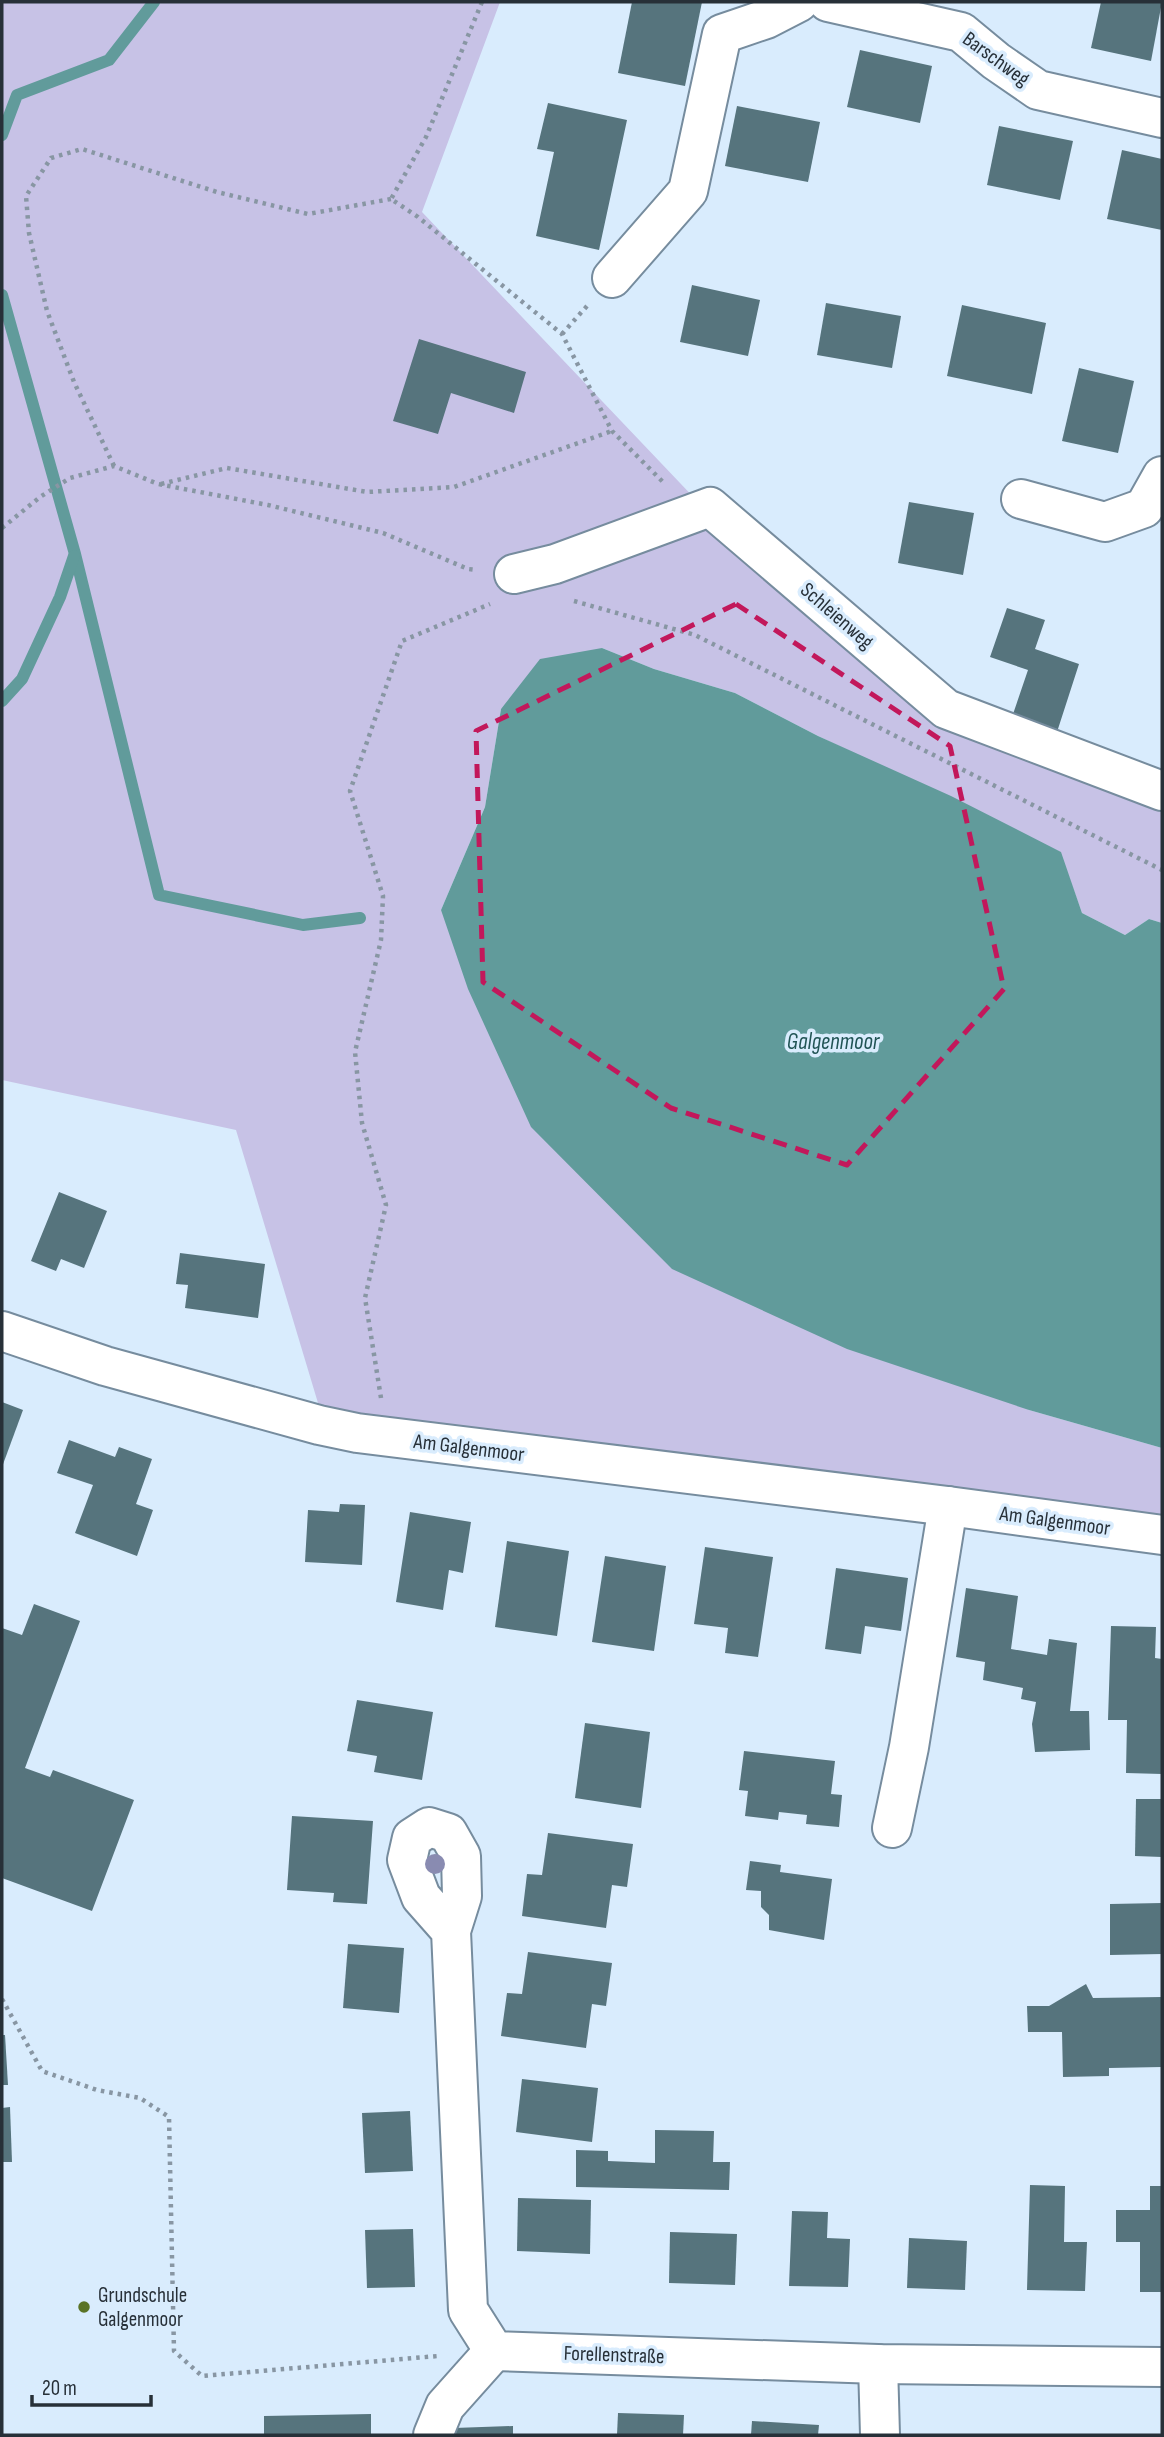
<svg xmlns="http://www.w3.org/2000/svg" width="1164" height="2437" viewBox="0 0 1164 2437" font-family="'Sofia Sans Condensed',sans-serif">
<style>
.green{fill:#c7c2e6}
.water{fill:#619b9b}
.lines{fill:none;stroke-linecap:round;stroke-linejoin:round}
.stream{stroke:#619b9b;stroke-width:12}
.building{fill:#56747d}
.minor-casing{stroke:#768c9e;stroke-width:42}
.path{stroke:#8896a3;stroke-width:4.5;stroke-dasharray:3.5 5;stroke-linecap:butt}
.minor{stroke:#fff;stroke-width:38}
.tree{fill:#898bb1}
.marked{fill:none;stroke:#c2185b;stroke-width:5;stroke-dasharray:14 9;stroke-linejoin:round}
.poi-dot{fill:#5a7326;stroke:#d9ecfd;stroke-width:2.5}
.labels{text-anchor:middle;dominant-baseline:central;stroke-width:7;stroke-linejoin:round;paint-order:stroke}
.street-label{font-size:21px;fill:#273038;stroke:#d9ecfd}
.poi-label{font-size:21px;fill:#273038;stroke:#d9ecfd;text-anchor:start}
.water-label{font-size:23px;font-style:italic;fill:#215455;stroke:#d9ecfd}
</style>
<rect width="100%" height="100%" fill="#d9ecfd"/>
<!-- green -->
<polygon class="green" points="2,2 500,2 422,212 700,504 941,713 1162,797 1162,923 1149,919 1125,935 1082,913 1060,852 818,736 735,693 654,669 602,648 501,709 485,807 441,910 1029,1410 1162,1448 1162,1523 362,1419 318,1403 236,1130 2,1080"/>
<!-- water -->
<polygon class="water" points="602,648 654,669 735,693 818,736 951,796 1061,852 1082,913 1125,935 1149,919 1162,923 1162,1448 1029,1410 847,1349 672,1269 531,1127 468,989 441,910 485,807 501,709 540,659"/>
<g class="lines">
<!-- stream -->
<g class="stream">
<polyline points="2,135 17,95 109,60 154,2"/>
<polyline points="2,295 75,554 159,895 303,925 360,918"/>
<polyline points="2,701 22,679 60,597 74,556"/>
</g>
</g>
<!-- building -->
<g class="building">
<polygon points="632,2 702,2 685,86 618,73"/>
<polygon points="1101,2 1162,2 1151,61 1091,48"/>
<polygon points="860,50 932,66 920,123 847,107"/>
<polygon points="548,103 627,120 599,250 536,236 554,152 537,149"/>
<polygon points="737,106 820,122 808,182 725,166"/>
<polygon points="999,126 1073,141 1060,200 987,185"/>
<polygon points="1122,150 1162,159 1162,230 1107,219"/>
<polygon points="692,285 760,300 748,356 680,342"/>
<polygon points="826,303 901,316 892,368 817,355"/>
<polygon points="962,305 1046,323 1032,394 947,376"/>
<polygon points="419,339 526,372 514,413 451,393 438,434 393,421"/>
<polygon points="1079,368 1134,381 1118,453 1062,441"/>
<polygon points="909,502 974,513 963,575 898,563"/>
<polygon points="1007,608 1045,620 1035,649 1079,664 1057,732 1012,717 1028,670 990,657"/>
<polygon points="59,1192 107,1211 84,1268 61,1259 56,1271 31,1261"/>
<polygon points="180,1253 265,1264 258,1318 185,1308 188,1285 176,1284"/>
<polygon points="2,1402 23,1410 2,1467"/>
<polygon points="69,1440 115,1457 119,1447 152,1459 136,1504 153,1510 137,1556 75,1533 93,1485 57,1473"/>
<polygon points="340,1504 365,1505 362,1565 305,1562 308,1510 339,1512"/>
<polygon points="410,1512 471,1522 463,1573 449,1570 443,1610 396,1602"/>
<polygon points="507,1541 569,1551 557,1636 495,1627"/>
<polygon points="705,1547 773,1557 758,1657 725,1653 728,1628 694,1624"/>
<polygon points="605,1556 666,1566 654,1651 592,1642"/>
<polygon points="836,1568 908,1578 901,1631 865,1626 861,1654 825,1649"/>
<polygon points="966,1588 1018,1596 1011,1649 1047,1655 1049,1639 1077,1643 1070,1711 1089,1711 1090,1750 1035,1752 1032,1724 1036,1702 1021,1699 1023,1688 983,1680 985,1662 956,1657"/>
<polygon points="34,1604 80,1621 25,1768 50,1777 53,1770 134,1800 92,1911 2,1878 2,1628 22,1635"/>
<polygon points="1111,1626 1156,1627 1155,1658 1162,1659 1162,1774 1126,1773 1127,1720 1108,1720"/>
<polygon points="357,1700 433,1712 422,1780 374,1772 377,1756 347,1751"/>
<polygon points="585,1723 650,1732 641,1808 575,1798"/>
<polygon points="744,1751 835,1761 831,1794 842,1795 839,1827 806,1824 807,1815 779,1812 778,1820 745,1816 748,1791 739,1790"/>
<polygon points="1136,1799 1162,1799 1162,1857 1135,1856"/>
<polygon points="292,1816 373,1821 367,1904 333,1902 334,1893 287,1890"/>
<polygon points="548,1833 633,1844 627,1887 612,1885 606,1928 522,1916 527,1874 542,1875"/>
<polygon points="750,1861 781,1865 780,1872 832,1879 824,1940 769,1930 769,1915 761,1907 761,1891 746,1890"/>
<polygon points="1162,1903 1162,1954 1110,1955 1110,1904"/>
<polygon points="348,1944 404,1948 399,2013 343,2008"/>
<polygon points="528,1952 612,1963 606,2006 592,2004 586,2048 501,2036 507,1993 522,1994"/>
<polygon points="1086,1984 1093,1998 1162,1997 1162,2067 1109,2068 1109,2076 1063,2077 1062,2032 1028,2032 1027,2006 1049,2006"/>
<polygon points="2,2035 5,2035 8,2085 2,2085"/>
<polygon points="522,2079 598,2088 592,2142 516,2132"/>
<polygon points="10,2107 12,2162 2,2162 2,2108"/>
<polygon points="410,2111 413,2171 365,2173 362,2113"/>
<polygon points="655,2130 714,2131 713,2162 730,2162 729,2190 576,2187 576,2150 608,2151 608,2161 655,2163"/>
<polygon points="1030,2185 1065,2186 1064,2242 1087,2242 1085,2291 1027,2290"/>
<polygon points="1150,2186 1162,2186 1162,2292 1140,2292 1140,2242 1116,2242 1116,2210 1150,2210"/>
<polygon points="518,2198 591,2200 590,2254 517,2251"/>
<polygon points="792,2211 828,2212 827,2238 850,2239 848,2287 789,2286"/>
<polygon points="413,2229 415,2287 367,2288 365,2230"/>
<polygon points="670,2232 737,2234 735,2285 669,2283"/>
<polygon points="909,2238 967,2241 965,2290 907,2288"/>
<polygon points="618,2413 684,2415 683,2435 617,2435"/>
<polygon points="371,2414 371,2435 264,2435 264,2416"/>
<polygon points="752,2421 819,2425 818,2435 751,2435"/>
<polygon points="513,2426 513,2435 454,2435 454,2428"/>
</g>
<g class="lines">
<!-- minor casing -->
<g class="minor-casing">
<g id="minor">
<polyline points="828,2 961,32 996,61 1038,90 1162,118"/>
<polyline points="612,278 688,191 722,34 766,19 799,2"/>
<polyline points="1021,499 1105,522 1144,508 1162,476"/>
<polyline points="514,574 555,564 710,507 946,709 1162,791"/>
<polyline points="2,1331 105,1366 319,1425 357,1433 948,1506 1162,1535"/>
<polyline points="892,1828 909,1747 948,1506"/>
<polyline points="451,1931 421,1897 407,1860 412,1838 429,1827 448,1833 461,1856 462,1896 451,1931 468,2310 494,2351 878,2364 1162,2367"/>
<polyline points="878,2364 880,2435"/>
<polyline points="433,2435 445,2406 494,2351"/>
</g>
</g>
<!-- path -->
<g class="path">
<polyline points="482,2 426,137 391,199 418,217 562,334 612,431 664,483"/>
<polyline points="562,334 587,306"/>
<polyline points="114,466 74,382 47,311 29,233 26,196 51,158 82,149 217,192 308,214 391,199"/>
<polyline points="161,484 227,468 367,492 454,487 612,431"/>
<polyline points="2,528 40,497 70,478 114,466 158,484 268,505 383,533 468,569 477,570"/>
<polyline points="574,601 695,635 1162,870"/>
<polyline points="381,1398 365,1298 386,1205 362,1123 355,1052 381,940 383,896 350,791 402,641 490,604"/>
<polyline points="2,1999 42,2071 97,2090 140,2098 169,2117 174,2351 202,2376 438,2356"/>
</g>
<!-- minor -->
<use href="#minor" class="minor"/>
</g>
<!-- trees -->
<circle class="tree" cx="435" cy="1864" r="10"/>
<!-- marked area -->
<path class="marked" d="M 736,604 L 950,746 L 1004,989 L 847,1165 L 671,1108 L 483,982 L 476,731 Z"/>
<!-- markers -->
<circle class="poi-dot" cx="84" cy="2307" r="7"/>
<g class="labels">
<!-- street labels -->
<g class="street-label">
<text transform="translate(996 59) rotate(36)">Barschweg</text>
<text transform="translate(837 616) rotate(41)">Schleienweg</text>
<text transform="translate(469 1448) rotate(7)">Am Galgenmoor</text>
<text transform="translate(1055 1521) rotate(8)">Am Galgenmoor</text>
<text transform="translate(614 2355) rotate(2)">Forellenstraße</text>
</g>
<!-- poi labels -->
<g class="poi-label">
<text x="98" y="2295">Grundschule<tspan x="98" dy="24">Galgenmoor</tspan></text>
</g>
<!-- water labels -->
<g class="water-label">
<text x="833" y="1042">Galgenmoor</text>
</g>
</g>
<!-- border -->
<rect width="1164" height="2437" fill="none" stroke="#273038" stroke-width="7"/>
<!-- scale -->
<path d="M32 2395v10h119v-10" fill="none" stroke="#273038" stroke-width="3.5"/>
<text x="42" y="2395" font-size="21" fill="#273038" stroke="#d9ecfd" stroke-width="5" paint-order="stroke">20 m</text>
</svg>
